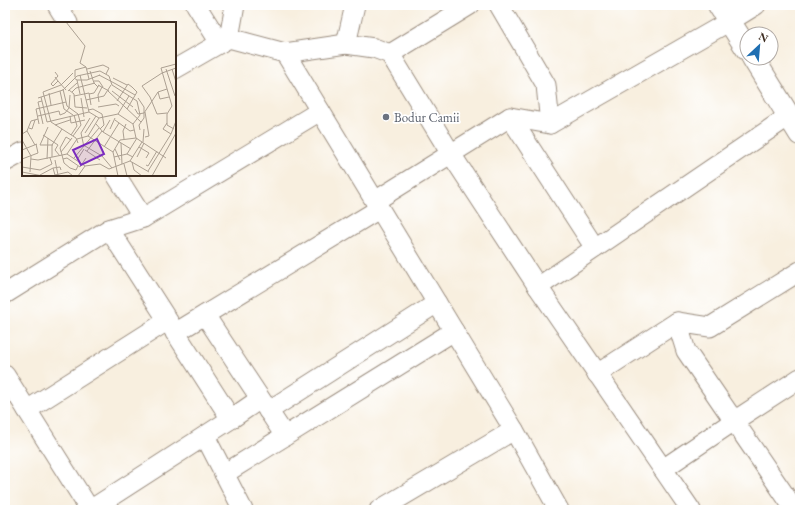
<svg xmlns="http://www.w3.org/2000/svg" width="805" height="515" viewBox="0 0 805 515" font-family="'EB Garamond',serif">
<style>
.lines{fill:none;stroke-linecap:round;stroke-linejoin:round}
.minor-casing{stroke:#9a8c7e;stroke-width:21}
.tertiary-casing{stroke:#9a8c7e;stroke-width:24}
.minor{stroke:#fff;stroke-width:19}
.tertiary{stroke:#fff;stroke-width:22}
.worship-dot{fill:#6b7280;stroke:#fff;stroke-width:1.5}
.labels{text-anchor:middle;dominant-baseline:central;stroke-width:3.5;stroke-linejoin:round;paint-order:stroke}
.worship-label{font-size:13px;fill:#5b616d;stroke:#fff;text-anchor:start}
.inset-road{fill:none;stroke:#aca092;stroke-width:1}
.view{fill:#7b2cbf;fill-opacity:0.15;stroke:#7b2cbf;stroke-width:2}
.inset-edge{fill:none;stroke:#3b2a1e;stroke-width:2}
</style>
<rect width="100%" height="100%" fill="#fff"/>
<filter id="ink" filterUnits="userSpaceOnUse"><feTurbulence type="fractalNoise" baseFrequency=".025" numOctaves="2"/><feDisplacementMap in="SourceGraphic" scale="8" xChannelSelector="R" yChannelSelector="G"/><feConvolveMatrix kernelMatrix="1 2 1 2 8 2 1 2 1" color-interpolation-filters="sRGB"/></filter>
<filter id="wash" filterUnits="userSpaceOnUse"><feTurbulence type="fractalNoise" baseFrequency=".012" numOctaves="4" result="noise"/><feDisplacementMap in="SourceGraphic" scale="16" xChannelSelector="R" yChannelSelector="G"/><feGaussianBlur stdDeviation="0.9" result="paint"/><feColorMatrix in="noise" values="0 0 0 0 0 0 0 0 0 0 0 0 0 0 0 0 0 1.4 0 .05"/><feComposite in="paint" operator="in"/></filter>
<g filter="url(#wash)">
<rect width="100%" height="100%" fill="#f8efdf"/>
</g>
<g filter="url(#ink)">
<g class="lines">
<!-- minor casing -->
<g class="minor-casing">
<g id="minor">
<polyline points="57,5 68,23"/>
<polyline points="196,5 220,43"/>
<polyline points="499,5 546,85 550,124"/>
<polyline points="229,38 235,5"/>
<polyline points="346,44 355,5"/>
<polyline points="285,53 514,430 559,510"/>
<polyline points="390,54 470,5"/>
<polyline points="175,69 229,38 285,53 346,44 374,48 390,54 451,154 538,287 691,510"/>
<polyline points="510,117 595,248"/>
<polyline points="5,162 23,152"/>
<polyline points="116,175 143,218"/>
<polyline points="375,201 510,117 550,124 730,21 756,5"/>
<polyline points="109,229 231,419"/>
<polyline points="538,287 789,116"/>
<polyline points="5,294 109,229 143,218 320,111"/>
<polyline points="205,315 285,436"/>
<polyline points="677,322 686,351 795,510"/>
<polyline points="175,333 379,209"/>
<polyline points="597,374 677,322 710,327 800,271"/>
<polyline points="5,375 90,510"/>
<polyline points="27,410 167,321"/>
<polyline points="268,411 437,303"/>
<polyline points="205,436 243,510"/>
<polyline points="663,469 734,421 800,378"/>
<polyline points="224,474 454,331"/>
<polyline points="84,510 90,510 231,419 260,399"/>
<polyline points="379,510 514,430"/>
</g>
</g>
<!-- tertiary casing -->
<g class="tertiary-casing">
<g id="tertiary">
<polyline points="719,5 747,49"/>
<polyline points="753,58 800,134"/>
</g>
</g>
<!-- minor -->
<use href="#minor" class="minor"/>
<!-- tertiary -->
<use href="#tertiary" class="tertiary"/>
</g>
</g>
<!-- markers -->
<circle class="worship-dot" cx="386" cy="117" r="4"/>
<g class="labels">
<!-- worship labels -->
<g class="worship-label">
<text x="394" y="117">Bodur Camii</text>
</g>
</g>
<!-- overview -->
<g transform="translate(22 22)">
<rect width="154" height="154" fill="#f8efdf"/>
<path class="inset-road" d="M 44,0 L 63,24 L 58,41 L 64,45 L 67,57M 65,47 L 81,43 L 87,46 L 84,52M 144,47 L 153,74M 150,47 L 154,60M 68,49 L 72,61 L 76,65M 58,53 L 67,90M 77,53 L 94,62M 53,55 L 53,48 L 64,45M 52,56 L 55,58 L 65,58 L 78,53M 91,56 L 105,63M 55,58 L 58,72M 36,59 L 44,68M 72,59 L 77,59 L 81,65M 29,62 L 31,64 L 36,59 L 33,55M 29,62 L 36,54 L 33,50M 94,62 L 113,73M 39,63 L 21,70 L 29,100 L 54,116 L 56,121M 39,63 L 51,51M 76,63 L 87,69M 41,67 L 45,84 L 56,92 L 59,103 L 51,114M 47,68 L 52,72 L 53,85 L 65,86M 38,69 L 42,87 L 51,93M 46,69 L 55,61M 86,69 L 119,100M 90,69 L 111,85M 50,70 L 54,66 L 73,61M 136,70 L 138,77 L 147,75M 27,71 L 29,83M 67,72 L 72,71 L 77,63M 52,74 L 67,71 L 69,83M 19,75 L 25,100 L 67,90 L 77,96 L 96,92 L 111,102 L 114,116M 16,76 L 41,68 L 55,54 L 78,49 L 87,54 L 90,63 L 115,79 L 118,93 L 111,102M 59,76 L 62,95M 116,76 L 122,85 L 122,96 L 117,103 L 118,108M 64,78 L 82,74 L 89,63M 20,79 L 16,80 L 21,102M 95,79 L 106,62 L 110,65 L 115,70 L 105,87M 77,80 L 76,73 L 80,65M 76,85 L 94,82 L 97,84M 113,87 L 116,92 L 122,91 L 136,70 L 145,67M 66,88 L 71,87 L 80,92 L 82,103 L 78,107M 37,89 L 38,93 L 43,91 L 47,86 L 48,73M 123,90 L 127,114 L 123,115M 145,91 L 135,92 L 128,75 L 120,64 L 140,51 L 154,46M 96,92 L 107,74M 16,94 L 37,89M 48,94 L 49,101 L 63,98M 93,98 L 108,109 L 112,108M 145,101 L 141,107 L 149,112M 17,102 L 14,87 L 44,80M 74,102 L 81,110 L 109,127M 33,103 L 48,98M 26,105 L 18,123 L 31,123M 7,106 L 10,107 L 13,98M 88,107 L 93,96M 152,107 L 145,103 L 145,92 L 150,84 L 139,46 L 154,42M 5,109 L 13,123M 81,110 L 88,98M 63,111 L 74,94M 0,112 L 5,109 L 9,99 L 16,97M 21,113 L 36,123 L 33,128 L 38,134M 49,113 L 55,104 L 52,93M 66,114 L 91,130 L 96,154M 55,117 L 66,114 L 77,96M 102,117 L 101,109 L 104,102M 0,118 L 9,134 L 8,150M 49,118 L 44,115 L 38,126 L 40,133 L 42,141 L 48,146 L 54,148 L 56,144M 121,120 L 122,107M 99,121 L 100,142M 63,124 L 80,134 L 90,146M 62,125 L 59,111 L 68,96M 82,125 L 97,101M 117,125 L 127,131 L 124,136M 93,127 L 98,138M 0,128 L 15,122M 63,128 L 78,138M 65,129 L 80,109M 39,130 L 50,116M 91,130 L 98,118 L 114,116 L 144,136M 45,132 L 55,117M 105,132 L 115,116M 30,135 L 30,123 L 40,107M 92,135 L 105,132 L 111,135M 115,135 L 122,121M 52,136 L 77,106M 0,137 L 16,131 L 14,122M 9,137 L 16,138 L 45,132 L 63,144M 25,137 L 26,116M 41,137 L 45,136 L 58,145 L 64,136M 33,138 L 36,153M 55,138 L 62,127M 108,139 L 127,150M 108,139 L 120,120M 110,140 L 112,148 L 120,154M 102,142 L 105,154M 124,143 L 126,144 L 135,129M 0,145 L 18,148 L 30,142 L 28,136M 39,148 L 38,145 L 31,146 L 33,153 L 46,150 L 51,154M 126,149 L 149,112 L 154,99M 0,150 L 21,154M 18,153 L 31,146M 56,154 L 63,144 L 78,142 L 87,147 L 108,139M 130,154 L 154,111"/>
<path class="view" d="M 75,117 L 82,132 L 59,143 L 51,128 Z"/>
<rect width="154" height="154" class="inset-edge"/>
</g>
<!-- margin -->
<rect width="805" height="515" fill="none" stroke="#fff" stroke-width="20"/>
<!-- north arrow -->
<g transform="translate(759 46) rotate(26)"><circle r="19" fill="#ffffff" stroke="#b1aaa5"/>
<path d="M0-3L7 15L0 10L-7 15Z" fill="#1f6fb2"/>
<text y="-6" font-size="11" font-weight="bold" text-anchor="middle" fill="#3b2a1e">N</text>
</g>
</svg>
